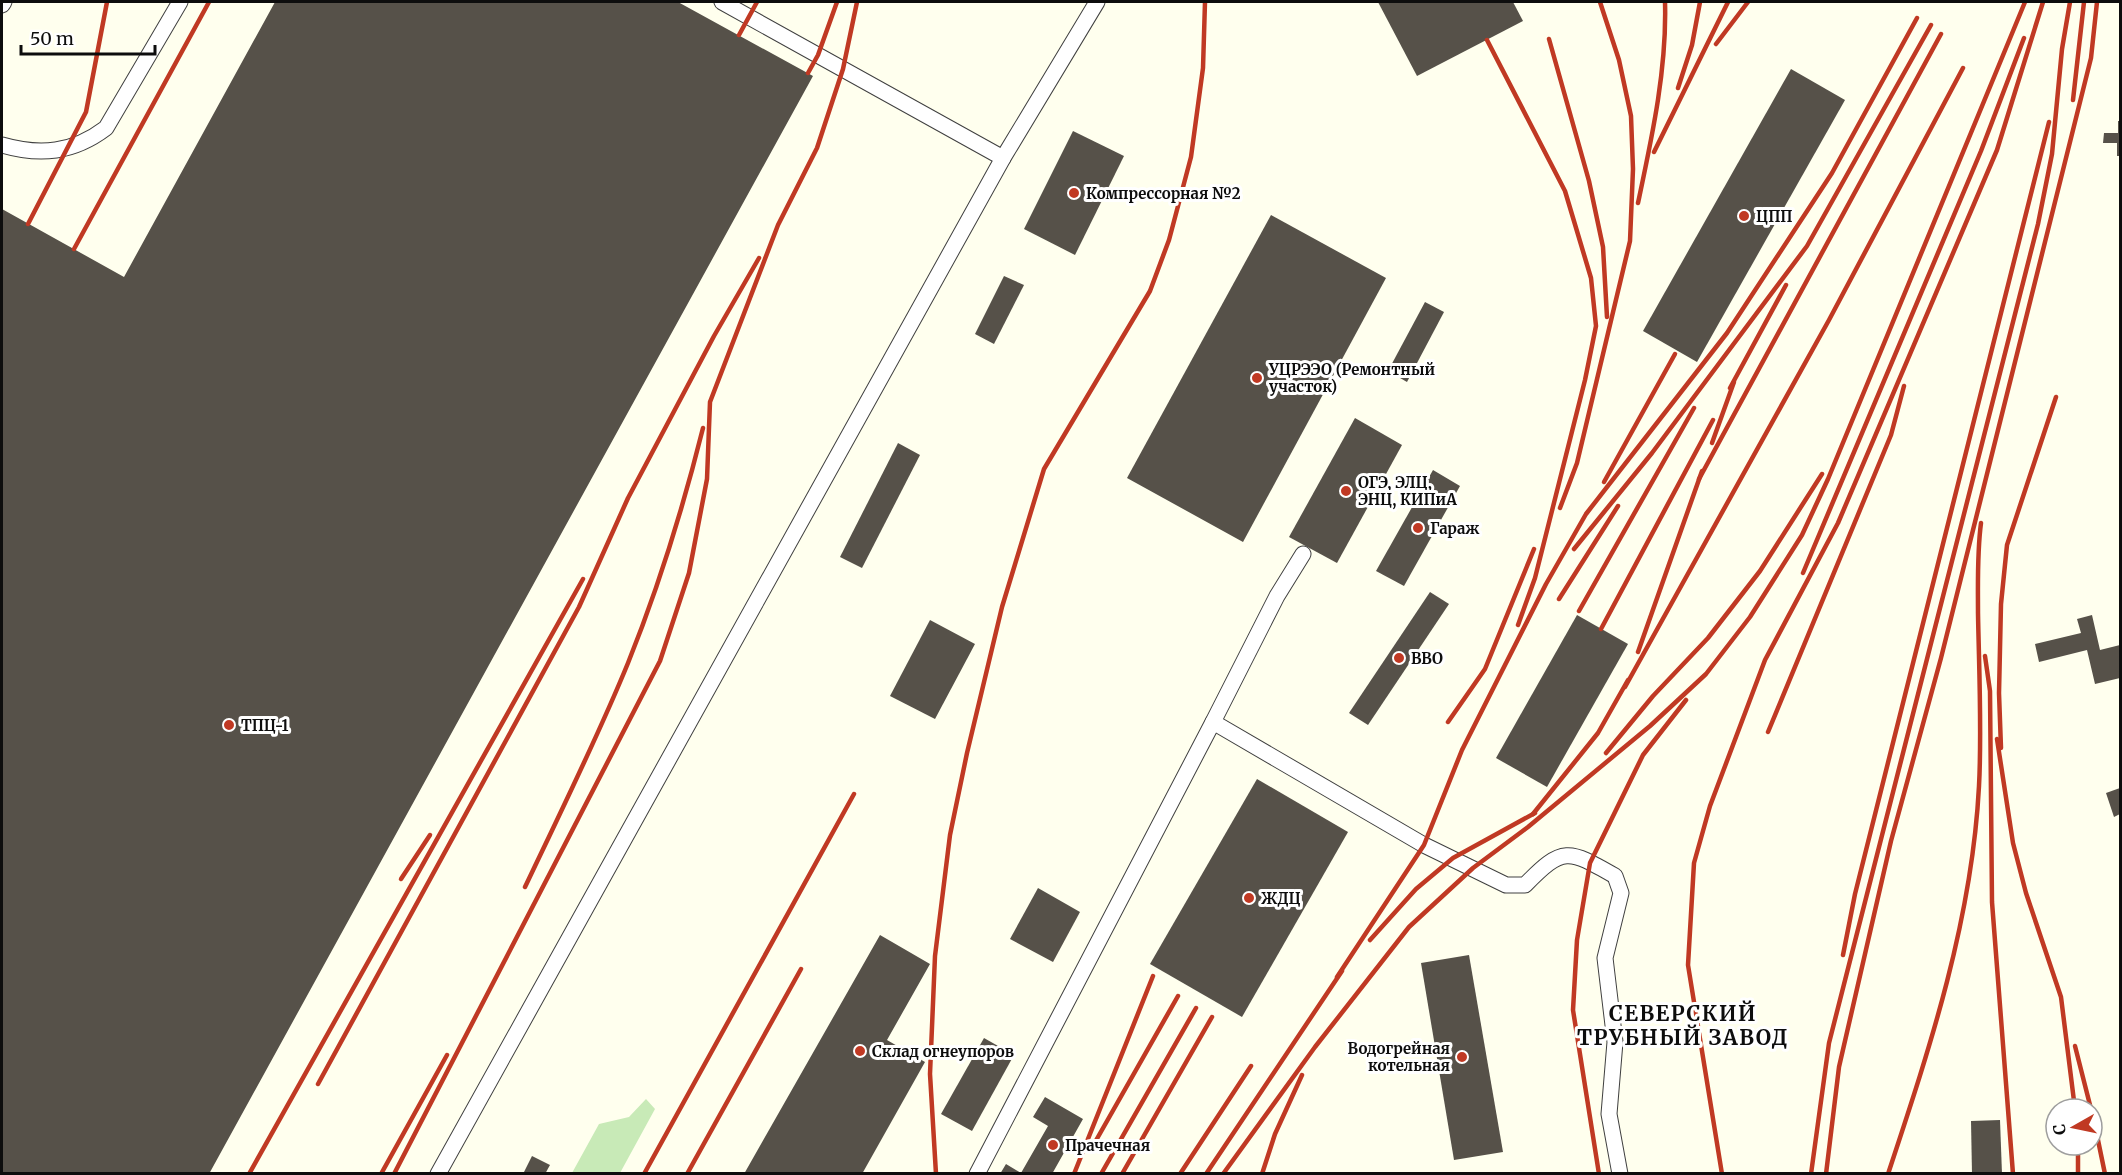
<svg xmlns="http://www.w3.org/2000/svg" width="2122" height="1175" viewBox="0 0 2122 1175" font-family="Merriweather,serif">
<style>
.green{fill:#c8eab7}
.building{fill:#565149}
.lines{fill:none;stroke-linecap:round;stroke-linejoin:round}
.street-casing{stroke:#404040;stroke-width:17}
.street{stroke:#fff;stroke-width:15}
.rail{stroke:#c03923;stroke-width:4.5}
.poi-dot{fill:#c03923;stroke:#fff;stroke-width:2}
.labels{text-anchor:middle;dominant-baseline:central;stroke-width:6;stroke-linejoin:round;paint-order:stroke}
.poi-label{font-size:15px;font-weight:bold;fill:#0d0d0d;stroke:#fff;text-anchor:start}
.district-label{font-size:21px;font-weight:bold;letter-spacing:1.5px;fill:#0d0d0d;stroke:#fff}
</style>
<rect width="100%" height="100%" fill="#ffe"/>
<!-- green -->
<polygon class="green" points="646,1099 655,1109 620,1173 572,1173 599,1124 629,1117"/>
<!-- building -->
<g class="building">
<polygon points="275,2 678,2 813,76 209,1174 2,1174 2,209 124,277"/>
<polygon points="1378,2 1513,2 1523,21 1417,76"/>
<polygon points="1791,69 1845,100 1697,362 1643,331"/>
<polygon points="2118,121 2120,121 2120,156 2117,156 2117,143 2103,143 2104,133 2118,133"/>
<polygon points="1073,131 1124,156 1075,255 1024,229"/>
<polygon points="1271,215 1386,278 1243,542 1127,478"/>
<polygon points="1004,276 1024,285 994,344 975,334"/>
<polygon points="1425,302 1444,312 1407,382 1388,371"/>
<polygon points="1355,418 1402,445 1337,563 1289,537"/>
<polygon points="898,443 920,455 862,568 840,557"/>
<polygon points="1433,470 1460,486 1404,586 1376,571"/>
<polygon points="1430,592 1449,604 1368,725 1349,713"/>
<polygon points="1577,615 1628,644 1547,787 1496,758"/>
<polygon points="2092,615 2100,650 2120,645 2120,678 2095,684 2087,650 2039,662 2035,644 2081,633 2077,619"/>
<polygon points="930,620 975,644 935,719 890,696"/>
<polygon points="1257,779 1348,832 1242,1017 1150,964"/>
<polygon points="2120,788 2120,814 2114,817 2106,793"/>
<polygon points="1038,888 1080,912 1053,962 1010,939"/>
<polygon points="880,935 930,964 887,1040 925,1062 862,1174 744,1174"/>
<polygon points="1469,955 1503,1152 1454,1160 1421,963"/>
<polygon points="984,1038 1014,1055 972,1131 941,1114"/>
<polygon points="1045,1097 1083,1119 1052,1174 1000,1174 1006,1164 1021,1173 1048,1126 1033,1117"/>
<polygon points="2000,1120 2002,1174 1972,1174 1971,1121"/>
<polygon points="532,1156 550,1165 545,1174 523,1174"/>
</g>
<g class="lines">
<!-- street casing -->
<g class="street-casing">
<g id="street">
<polyline points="722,2 1003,158"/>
<polyline points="2,5 4,2"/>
<path d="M 2,145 C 40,156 73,153 106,128 L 180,2"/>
<path d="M 1303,554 L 1277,596 L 1213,722 L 1424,845 L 1506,885 L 1525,885 C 1563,846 1568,849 1615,876 L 1621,893 L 1605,958 L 1615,1042 L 1609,1114 L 1620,1174"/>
<polyline points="438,1174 1003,158 1097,2"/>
<polyline points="977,1174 1213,722"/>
</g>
</g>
<!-- street -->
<use href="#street" class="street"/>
<!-- rail -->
<g class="rail">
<polyline points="739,35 757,2"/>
<polyline points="1549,39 1589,181 1603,247 1607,317"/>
<polyline points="1487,40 1565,191 1591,278 1596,326 1585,380 1535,578 1518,625"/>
<polyline points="1716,44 1748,2"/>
<polyline points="808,73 818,55 837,2"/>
<polyline points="1678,88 1692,45 1700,2"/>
<polyline points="2073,100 2084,2"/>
<polyline points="1654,152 1728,2"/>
<path d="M 1638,203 C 1652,137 1667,69 1665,2"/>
<polyline points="28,224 86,112 107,2"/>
<polyline points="74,249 209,2"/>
<polyline points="1730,388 1786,285"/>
<polyline points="1712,443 1734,382"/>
<polyline points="1699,479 1941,34"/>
<polyline points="1604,482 1675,354"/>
<polyline points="1560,508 1577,463 1630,241 1633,169 1631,116 1619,60 1600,2"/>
<polyline points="1574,549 1652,453 1807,246 1931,25"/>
<polyline points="1803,573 1981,151 2024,38"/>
<polyline points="1559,599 1618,506"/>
<polyline points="1579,611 1694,408"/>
<polyline points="1601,629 1713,420"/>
<polyline points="1638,652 1702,471"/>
<polyline points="1985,656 1990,691 1992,902 2013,1174"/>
<polyline points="1625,687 1829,320 1963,68"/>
<polyline points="1448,722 1485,669 1534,549"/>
<polyline points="1768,732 1891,435 1904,386"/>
<polyline points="1997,739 2013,843 2026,893 2061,997 2075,1109"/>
<polyline points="2001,748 1999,693 2001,604 2007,545 2056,397"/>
<polyline points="1606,753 1653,696 1708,638 1760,571 1822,474"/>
<polyline points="1533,814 1598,733 1628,680"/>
<polyline points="401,879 430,835"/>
<path d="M 525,887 C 560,813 597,739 628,663 C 659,586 683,508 703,428"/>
<polyline points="1370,940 1416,889 1453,858 1535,813"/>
<polyline points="1843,955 1855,894 2049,122"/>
<polyline points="1337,977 1424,845 1462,750 1546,584 1586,514 1727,333 1832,173 1917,18"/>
<polyline points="2075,1046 2091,1109"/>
<polyline points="318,1084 579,607 628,498 714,336 759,258"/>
<polyline points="2092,1111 2105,1174"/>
<polyline points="1094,1144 1178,996"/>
<polyline points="2078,1145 2078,1174"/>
<polyline points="249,1174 583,579"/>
<polyline points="381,1174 447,1055"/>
<polyline points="394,1174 660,661 689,573 707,479 710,402 778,225 817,148 843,69 857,2"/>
<polyline points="644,1174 854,794"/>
<polyline points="687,1174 801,969"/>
<polyline points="936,1174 930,1074 935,956 950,835 967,753 1002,607 1044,469 1150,291 1169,240 1191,157 1203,68 1205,2"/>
<polyline points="1074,1174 1153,976"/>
<polyline points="1101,1174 1196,1008"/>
<polyline points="1122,1174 1212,1017"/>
<polyline points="1180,1174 1251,1066"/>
<polyline points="1206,1174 1342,971"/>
<polyline points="1223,1174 1315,1047 1409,927 1473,868 1528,827 1650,726 1706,674 1750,617 1802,535 1828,479 2025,2"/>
<polyline points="1262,1174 1275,1134 1302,1075"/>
<polyline points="1599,1174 1573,1010 1577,940 1590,863 1643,755 1686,700"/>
<polyline points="1722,1174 1688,965 1694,863 1710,806 1765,660 1838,523 1997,150 2043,2"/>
<polyline points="1811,1174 1829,1043 2038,224 2052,154 2062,49 2070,2"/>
<polyline points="1826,1174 1839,1067 1891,841 1941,658 2091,58 2097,2"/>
<path d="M 1888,1174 C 1930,1047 1972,921 1979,786 C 1982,730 1979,669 1978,613 C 1978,583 1977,553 1981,523"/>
</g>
</g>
<!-- markers -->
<g class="poi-dot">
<circle cx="1074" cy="193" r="6"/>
<circle cx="1744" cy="216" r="6"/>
<circle cx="1257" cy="378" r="6"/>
<circle cx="1346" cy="491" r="6"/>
<circle cx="1418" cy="528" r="6"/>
<circle cx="1399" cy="658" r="6"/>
<circle cx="229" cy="725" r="6"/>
<circle cx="1249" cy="898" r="6"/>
<circle cx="860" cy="1051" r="6"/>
<circle cx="1462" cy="1057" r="6"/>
<circle cx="1053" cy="1145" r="6"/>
</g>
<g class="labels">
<!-- poi labels -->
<g class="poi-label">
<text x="1086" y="193">Компрессорная №2</text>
<text x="1756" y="216">ЦПП</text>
<text x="1269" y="369">УЦРЭЭО (Ремонтный<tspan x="1269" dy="17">участок)</tspan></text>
<text x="1358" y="482">ОГЭ, ЭЛЦ,<tspan x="1358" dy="17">ЭНЦ, КИПиА</tspan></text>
<text x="1430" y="528">Гараж</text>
<text x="1411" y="658">ВВО</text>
<text x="241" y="725">ТПЦ-1</text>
<text x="1261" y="898">ЖДЦ</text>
<text x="1450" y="1048" text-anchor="end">Водогрейная<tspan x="1450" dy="17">котельная</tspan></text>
<text x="872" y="1051">Склад огнеупоров</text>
<text x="1065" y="1145">Прачечная</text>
</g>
<!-- district labels -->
<g class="district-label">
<text x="1683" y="1013">СЕВЕРСКИЙ<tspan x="1683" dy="24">ТРУБНЫЙ ЗАВОД</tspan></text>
</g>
</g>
<!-- border -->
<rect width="2122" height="1175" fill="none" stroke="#0d0d0d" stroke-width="6"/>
<!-- north arrow -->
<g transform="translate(2074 1127) rotate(261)"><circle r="28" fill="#ffffff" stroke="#9e9e9e" stroke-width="1.5"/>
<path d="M0-4.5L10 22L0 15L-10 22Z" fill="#c03923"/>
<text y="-9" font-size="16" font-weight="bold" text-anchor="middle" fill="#0d0d0d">С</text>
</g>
<!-- scale -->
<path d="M21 45v9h134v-9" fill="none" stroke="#0d0d0d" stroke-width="3"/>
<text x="30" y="45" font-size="18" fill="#0d0d0d" stroke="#ffffff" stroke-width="4.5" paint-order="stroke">50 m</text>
</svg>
